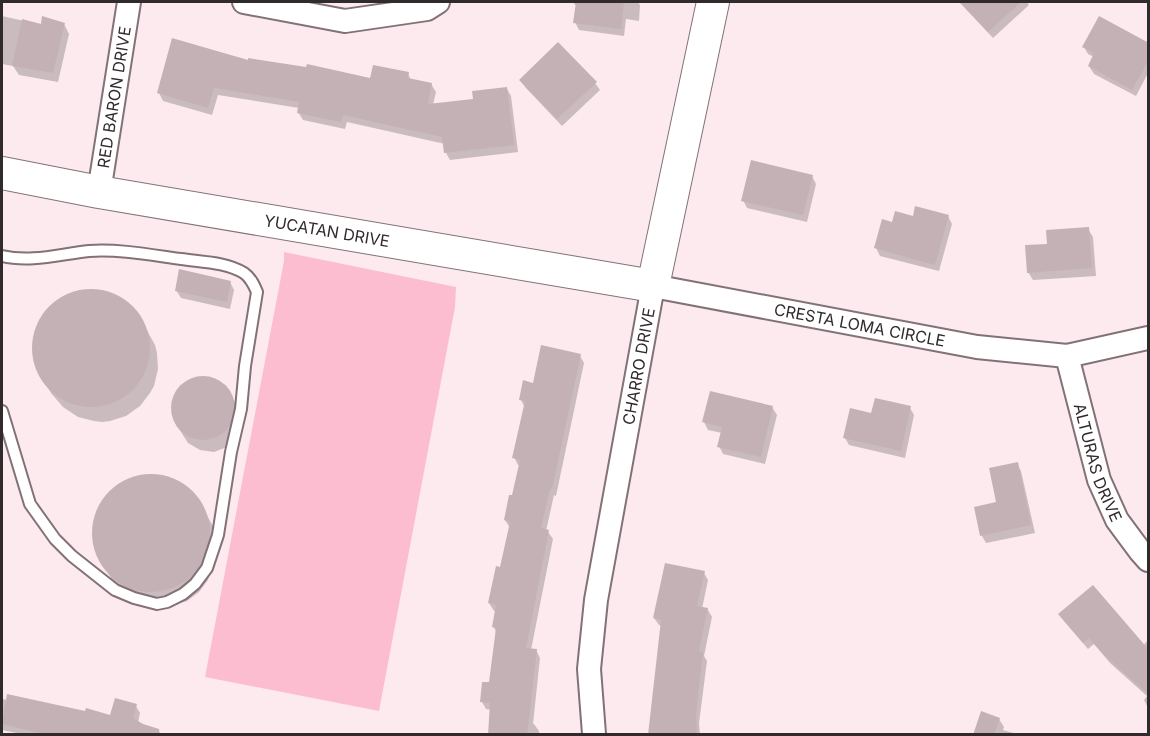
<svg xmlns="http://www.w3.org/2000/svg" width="1150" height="736" viewBox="0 0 1150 736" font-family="Inter,sans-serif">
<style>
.green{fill:#fdbdd1}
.shadow{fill:#0003}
.building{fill:#c3b1b6}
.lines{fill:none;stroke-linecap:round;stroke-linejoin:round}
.lane-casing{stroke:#827277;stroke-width:14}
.street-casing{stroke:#827277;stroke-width:26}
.secondary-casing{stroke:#827277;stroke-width:34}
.lane{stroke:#fff;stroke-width:10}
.street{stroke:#fff;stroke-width:22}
.secondary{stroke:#fff;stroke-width:32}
.labels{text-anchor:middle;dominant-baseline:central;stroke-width:5;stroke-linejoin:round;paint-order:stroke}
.street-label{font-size:16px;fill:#312a2c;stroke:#fdeaef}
</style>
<rect width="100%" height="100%" fill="#fdeaef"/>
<!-- green -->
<polygon class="green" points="284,252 456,287 455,307 379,711 205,677 284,261"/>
<!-- shadow -->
<g class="shadow">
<polygon points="573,2 638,2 640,5 639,21 626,19 624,36 579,30 575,22 577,5 575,5"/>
<polygon points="959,2 1027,2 1029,5 993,38"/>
<polygon points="2,16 42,25 64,24 69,34 58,82 19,75 13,66 2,64"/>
<polygon points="1148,44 1148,73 1136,96 1094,74 1089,66 1094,57 1088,54 1084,47"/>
<polygon points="249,62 371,80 408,74 411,80 431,84 436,92 433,105 474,101 507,89 511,96 518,152 450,160 446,153 445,144 347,122 345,129 303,120 298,112 299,108 218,95 212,115 163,101 159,93"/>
<polygon points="521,80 595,83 600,90 562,126 525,87"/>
<polygon points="812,176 816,184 807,222 747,208 743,200"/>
<polygon points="948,216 952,224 939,271 880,256 876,248 914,217"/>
<polygon points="1088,229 1093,237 1096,276 1033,280 1028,272 1049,245"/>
<polygon points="230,282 234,290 230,309 181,298 176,290"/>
<polygon points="100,291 118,297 126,302 138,314 155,345 157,353 158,369 154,386 150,393 140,406 126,416 110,421 102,422 94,421 78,417 63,407 51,393 42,377 38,369 34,351 34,341 39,324 50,308 56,303 73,294 82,292"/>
<polygon points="580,356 584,363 556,496 554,495 546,531 548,532 553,539 531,650 536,650 540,658 533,724 534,724 539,731 539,734 490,734 491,710 486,709 482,702 491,684 497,633 493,626 496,611 494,611 489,603 502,569 510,528 505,520 513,497 520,466 518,465 514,457 525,408 521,400 534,384"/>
<polygon points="202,378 209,378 224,385 229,391 240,413 227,447 214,452 200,450 188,443 176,424 172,408 176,394 181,387 187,382"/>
<polygon points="772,407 777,415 765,464 723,454 719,446 722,433 708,430 704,422"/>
<polygon points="910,408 914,415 905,458 849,445 845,438 872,414"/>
<polygon points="1017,464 1021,471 1035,533 986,543 982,536"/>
<polygon points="160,476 178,482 186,487 198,499 215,530 218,549 208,580 199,592 187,601 171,606 123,592 111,578 102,562 95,545 95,526 100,509 110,493 117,487 133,479 142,477"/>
<polygon points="704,573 708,580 702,609 708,610 712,617 704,656 707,661 699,723 700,734 654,734 662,626 659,625 654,618"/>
<polygon points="1060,615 1143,646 1147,641 1148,642 1148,708 1144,700 1147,696 1110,663 1094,644 1088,649 1065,622"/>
<polygon points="2,699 111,717 136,706 140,713 138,723 157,734 21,734 2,730"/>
<polygon points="999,719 1004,727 1003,730 1017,734 975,734"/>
</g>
<!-- building -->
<g class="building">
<polygon points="576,2 624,2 621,29 573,23"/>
<polygon points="960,2 1021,2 988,32"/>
<polygon points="42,16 65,23 53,73 12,66 22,19 41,24"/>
<polygon points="1099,16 1149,43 1149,59 1132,90 1088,66 1094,53 1082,47"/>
<polygon points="172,38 248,60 248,58 306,67 307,64 370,78 373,65 409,72 408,78 432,83 428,104 473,99 472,91 507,87 514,145 444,153 442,137 343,115 341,122 297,113 299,102 214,88 208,108 157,93"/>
<polygon points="558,42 597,82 557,119 519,80"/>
<polygon points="751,160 813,175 803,215 741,201"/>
<polygon points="915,206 949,215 935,265 874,248 882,219 892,222 895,211 913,216"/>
<polygon points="1089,227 1092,268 1027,273 1025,245 1047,244 1046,230"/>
<polygon points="179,269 231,281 227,302 175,291"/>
<circle cx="91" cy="348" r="59"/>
<polygon points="541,345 581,354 552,489 550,489 541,528 549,530 526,648 537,649 527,735 488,735 490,703 480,702 482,682 489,682 496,628 492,627 496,605 488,603 496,566 500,567 510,522 504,520 509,495 512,495 520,460 512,458 525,401 519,400 523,380 533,383"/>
<circle cx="203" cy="408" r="32"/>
<polygon points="710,391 773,406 761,457 717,447 722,427 702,422"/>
<polygon points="875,398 911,406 901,451 843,438 850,408 871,413"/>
<polygon points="1018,462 1031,525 980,536 974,507 996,502 989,468"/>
<circle cx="151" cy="533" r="59"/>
<polygon points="665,563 705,571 697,606 708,608 699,651 703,652 696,714 697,735 648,735 661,620 653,618"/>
<polygon points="1093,585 1149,650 1149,695 1104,655 1089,638 1083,643 1058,614"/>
<polygon points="7,694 85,711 86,708 110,715 115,698 137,704 133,718 143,724 159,729 160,735 48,735 2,724"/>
<polygon points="981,711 1000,718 994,735 973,735"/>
</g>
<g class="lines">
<!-- lane casing -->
<g class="lane-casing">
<path id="lane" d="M 2,256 C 31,263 60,254 89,251 C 120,249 151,255 181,259 C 202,262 226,262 244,273 C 251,278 254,285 257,292 L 245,366 L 241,409 L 231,452 L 218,535 L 207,568 L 195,584 L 183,594 L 167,602 L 157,604 L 134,598 L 115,590 L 72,556 L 55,539 L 30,504 L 2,411"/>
</g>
<!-- street casing -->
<g class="street-casing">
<g id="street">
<polyline points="244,2 345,21 427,9 438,2"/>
<path id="s1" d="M 99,192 L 129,2"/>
<path id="s2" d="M 1067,356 L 1099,480 L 1117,520 L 1140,551 L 1148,560"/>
<path id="s3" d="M 594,734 L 589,669 L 596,600 L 653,286 L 977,347 L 1067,356 L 1148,338"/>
</g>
</g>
<!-- secondary casing -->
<g class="secondary-casing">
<g id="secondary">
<path id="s4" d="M 2,173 L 99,192 L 653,286 L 713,2"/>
</g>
</g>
<!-- lane -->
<use href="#lane" class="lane"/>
<!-- street -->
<use href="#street" class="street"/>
<!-- secondary -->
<use href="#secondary" class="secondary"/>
</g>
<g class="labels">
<!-- street labels -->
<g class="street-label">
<text stroke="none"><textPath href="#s1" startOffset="96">RED BARON DRIVE</textPath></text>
<text stroke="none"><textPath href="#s4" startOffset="330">YUCATAN DRIVE</textPath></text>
<text stroke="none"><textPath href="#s3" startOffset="664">CRESTA LOMA CIRCLE</textPath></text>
<text stroke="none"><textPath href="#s3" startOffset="372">CHARRO DRIVE</textPath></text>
<text stroke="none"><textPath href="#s2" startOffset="111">ALTURAS DRIVE</textPath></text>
</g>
</g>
<!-- border -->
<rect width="1150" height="736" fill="none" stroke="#312a2c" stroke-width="6"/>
</svg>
